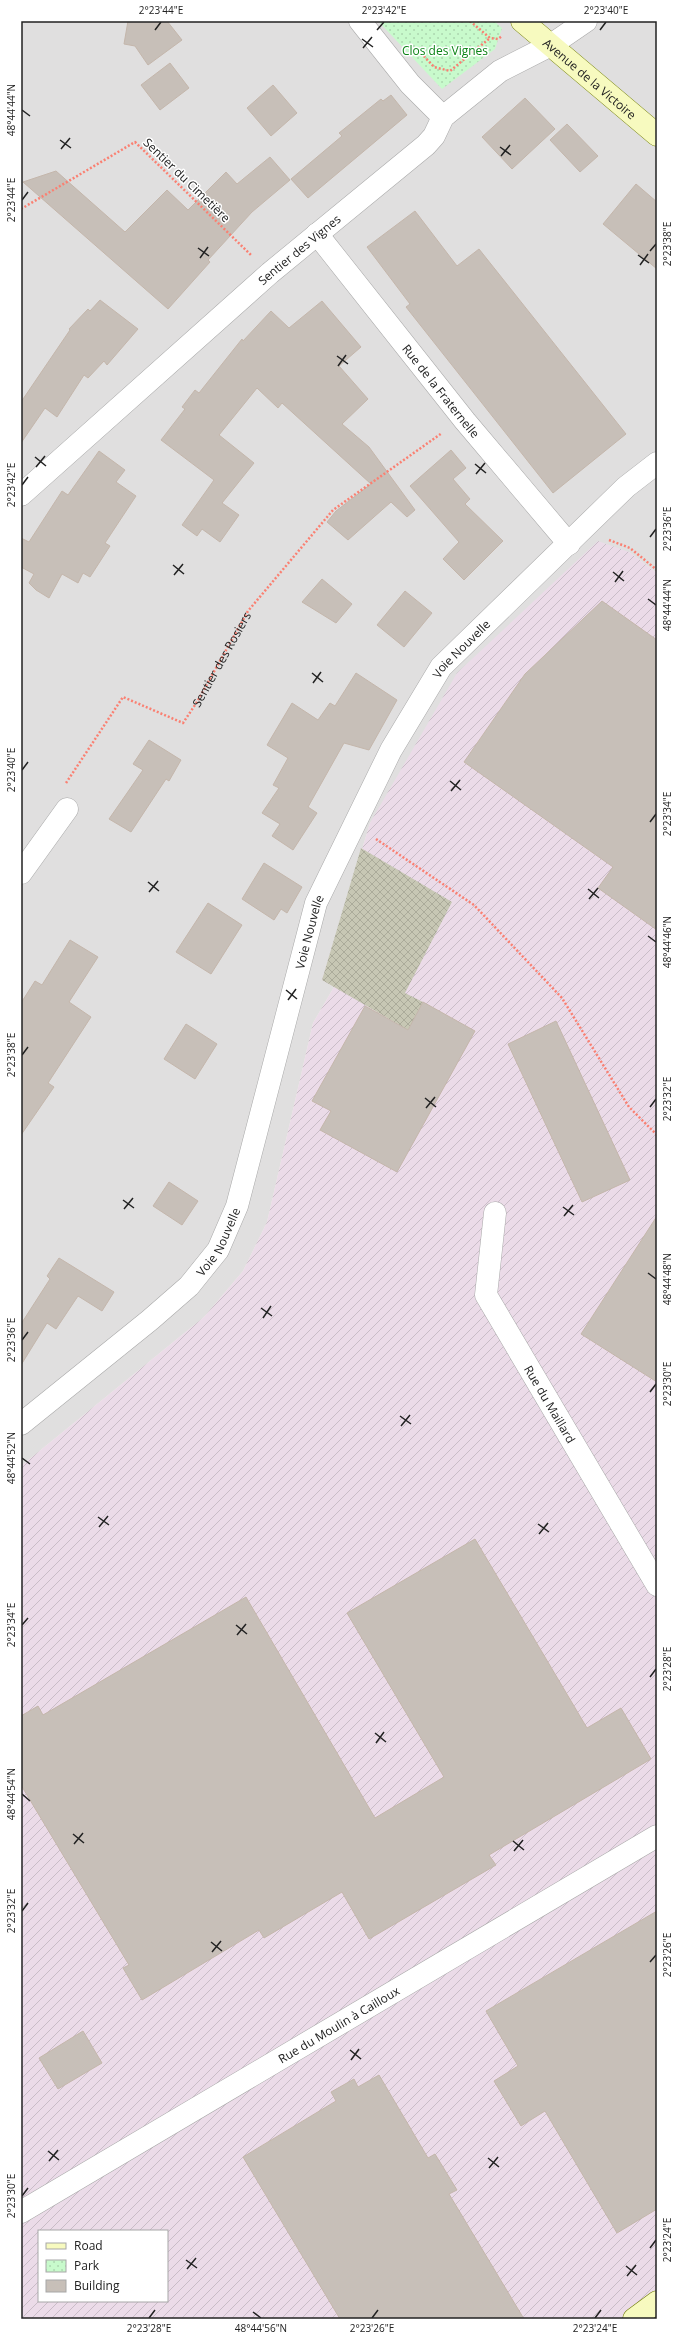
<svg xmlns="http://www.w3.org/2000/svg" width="678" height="2340" viewBox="0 0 678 2340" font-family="'Open Sans',sans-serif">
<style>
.residential{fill:#e0dfdf}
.industrial{fill:url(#industrial-furrows);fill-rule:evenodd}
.construction{fill:url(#construction-cross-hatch)}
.park{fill:url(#park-dots)}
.building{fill:#c7bfb8;stroke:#c4b6ab}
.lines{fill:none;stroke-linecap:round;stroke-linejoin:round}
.street-casing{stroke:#a9a9a9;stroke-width:23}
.secondary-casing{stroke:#707d05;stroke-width:23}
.path{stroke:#fa8072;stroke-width:2.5;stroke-dasharray:2 2;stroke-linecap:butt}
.street{stroke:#fff;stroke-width:22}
.secondary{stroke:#f7fabf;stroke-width:22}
.ticks{fill:none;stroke:#222;stroke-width:1.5}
.labels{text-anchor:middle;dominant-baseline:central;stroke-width:3;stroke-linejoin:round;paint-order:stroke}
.park-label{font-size:12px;fill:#0c8416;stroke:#fff}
.street-label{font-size:12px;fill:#222;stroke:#fff}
.neatline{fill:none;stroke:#222;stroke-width:1.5}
.ticks-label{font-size:10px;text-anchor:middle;fill:#222}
</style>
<defs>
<pattern id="industrial-furrows" width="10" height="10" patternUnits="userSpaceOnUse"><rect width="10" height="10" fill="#ebdbe8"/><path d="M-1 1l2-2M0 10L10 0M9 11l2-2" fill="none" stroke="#c9bcc7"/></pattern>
<pattern id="construction-cross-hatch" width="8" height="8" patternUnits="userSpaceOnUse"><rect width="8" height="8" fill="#c7c7b4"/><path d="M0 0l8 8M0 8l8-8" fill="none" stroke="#abab9a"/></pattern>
<pattern id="park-dots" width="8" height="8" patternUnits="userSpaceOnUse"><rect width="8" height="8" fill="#c8facc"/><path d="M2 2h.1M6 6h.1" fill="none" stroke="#acd6af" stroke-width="1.8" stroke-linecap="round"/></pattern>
</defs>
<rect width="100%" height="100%" fill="#f2efe9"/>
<!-- residential -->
<polygon class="residential" points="21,21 657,21 657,573 629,552 370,823 322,980 334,987 313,1023 267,1222 243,1271 204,1317 21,1466"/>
<!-- industrial -->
<path class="industrial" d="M 598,541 L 629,552 L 657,573 L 657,2319 L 21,2319 L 21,1466 L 204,1317 L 243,1271 L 267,1222 L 313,1023 L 334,987 L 322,980 L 370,823 L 457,673 ZM 39,2231 L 167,2231 L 167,2301 L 39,2301 Z"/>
<!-- construction -->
<polygon class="construction" points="361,848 452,902 405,993 423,1002 408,1030 322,980"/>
<!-- park -->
<polygon class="park" points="378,21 494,21 502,28 495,49 442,89"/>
<!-- building -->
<g class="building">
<polygon points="128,21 167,21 182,40 148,65 135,46 124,44"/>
<polygon points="170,63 189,88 160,110 141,85"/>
<polygon points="273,85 297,113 271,136 247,108"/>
<polygon points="391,95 407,115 308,198 291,179 342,136 339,133 381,99 383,101"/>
<polygon points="525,98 555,129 512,169 482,137"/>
<polygon points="567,124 598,156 580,172 550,140"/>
<polygon points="270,157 290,180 252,212 208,260 210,262 168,309 23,182 56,171 125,232 167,190 188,210 226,172 237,184"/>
<polygon points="636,184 657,202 657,269 603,224"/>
<polygon points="415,211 457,266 479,249 626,434 553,493 406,307 410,304 367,247"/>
<polygon points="100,300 138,329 107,365 104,361 88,378 84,375 57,417 45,408 21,443 21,402 70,330 69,329 88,309 90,311"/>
<polygon points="322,301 361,347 339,366 368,399 342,424 369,447 415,510 407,517 391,502 348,540 327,522 336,511 371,484 282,403 278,408 257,388 219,435 254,463 222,503 239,515 220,542 202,529 197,536 182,525 214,480 161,440 185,409 182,407 195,390 199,393 242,339 243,341 271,311 289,328"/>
<polygon points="451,450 466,468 453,479 470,499 465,504 503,541 464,580 443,559 459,542 410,486"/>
<polygon points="99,451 125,470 116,482 136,496 105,543 110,546 90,577 83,573 78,583 62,574 49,598 36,590 29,583 34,574 21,567 21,538 29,542 62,491 68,495"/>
<polygon points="322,579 352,604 336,623 302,602"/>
<polygon points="405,591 432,613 404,647 377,625"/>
<polygon points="602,601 657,640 657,930 598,888 613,867 464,762 525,674"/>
<polygon points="356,673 397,700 369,750 344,743 308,807 317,813 293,850 272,836 280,824 262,813 279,788 273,785 288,758 267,745 292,703 318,720 330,703 335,706"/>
<polygon points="149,740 181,760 169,781 166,779 131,832 109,819 143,770 133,764"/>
<polygon points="264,863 302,887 287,913 281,909 274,920 242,899"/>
<polygon points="208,903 242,925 211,974 176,952"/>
<polygon points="70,940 98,957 69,1002 91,1017 48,1083 54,1087 21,1135 21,1003 35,981 42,985"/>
<polygon points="423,1002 475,1031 397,1172 320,1130 331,1111 312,1101 365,1006 408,1030"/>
<polygon points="556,1021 630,1180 582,1202 508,1044"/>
<polygon points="186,1024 217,1044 195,1079 164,1059"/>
<polygon points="169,1182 198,1201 182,1225 153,1206"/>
<polygon points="657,1216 657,1382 581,1334"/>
<polygon points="59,1258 114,1292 102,1311 78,1296 56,1329 47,1323 21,1365 21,1324 50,1279 47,1276"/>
<polygon points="475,1539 587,1728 621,1708 651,1759 489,1855 496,1865 369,1939 342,1892 264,1938 259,1930 142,2000 123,1968 129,1965 21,1785 21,1716 38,1706 43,1715 246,1597 375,1818 444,1777 347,1613"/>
<polygon points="657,1911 657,2209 617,2233 545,2111 521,2126 494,2081 518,2066 486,2011"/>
<polygon points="83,2031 102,2063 58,2089 39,2058"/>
<polygon points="379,2075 428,2158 435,2154 457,2190 449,2194 524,2319 340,2319 243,2157 336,2101 331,2092 354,2079 358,2087"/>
</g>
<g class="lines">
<!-- street casing -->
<g class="street-casing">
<g id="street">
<polyline points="360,21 410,84 443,117"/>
<path id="s2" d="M 317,234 L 465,421 L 569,544"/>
<path id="s3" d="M 21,495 L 270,273 L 426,145 L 434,136 L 443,117 L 500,71 L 551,45 L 586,21"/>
<polyline points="21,873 67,809"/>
<path id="s4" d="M 495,1213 L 486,1295 L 657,1585"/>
<path id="s5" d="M 21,1424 L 150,1320 L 189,1286 L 218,1250 L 237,1206 L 316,903 L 391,750 L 441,667 L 626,487 L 657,463"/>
<path id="s6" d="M 21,2212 L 657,1836"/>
</g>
</g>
<!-- secondary casing -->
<g class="secondary-casing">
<g id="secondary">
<path id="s7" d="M 522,21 L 657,135"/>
<polyline points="634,2319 657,2302"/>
</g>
</g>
<!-- path -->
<g class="path">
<polyline points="470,21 490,38 498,39 502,36"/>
<polyline points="421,53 434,67 450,71 490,38"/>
<polyline points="21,209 135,142 251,255"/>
<polyline points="609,540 630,548 657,570"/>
<path id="s1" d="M 66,783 L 123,697 L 183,723 L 197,702 L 248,611 L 333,510 L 442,433"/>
<polyline points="376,839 474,905 562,998 629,1107 657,1135"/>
</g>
<!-- street -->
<use href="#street" class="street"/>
<!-- secondary -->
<use href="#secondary" class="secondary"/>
</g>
<!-- ticks -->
<path class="ticks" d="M 155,30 L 161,22M 377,30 L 384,22M 600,30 L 606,22M 362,39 L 373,47M 363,48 L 372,37M 22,110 L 30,116M 60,140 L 71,148M 500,147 L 511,155M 61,149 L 70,138M 501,156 L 510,145M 22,200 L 28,192M 198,248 L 209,256M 650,251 L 656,244M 638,255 L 649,263M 200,258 L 208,247M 640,265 L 648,254M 337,356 L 348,364M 338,366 L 346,355M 35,457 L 46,466M 475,464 L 486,473M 36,467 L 45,456M 476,474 L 485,463M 22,485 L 28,477M 650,537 L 656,529M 173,565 L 184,574M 613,572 L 624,581M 174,575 L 183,564M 615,582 L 623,571M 648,599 L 656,605M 312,673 L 323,682M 313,683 L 321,672M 22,770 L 28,762M 450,781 L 461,790M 451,791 L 460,780M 650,822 L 656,814M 148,882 L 159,891M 588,889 L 599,898M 149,892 L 158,881M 589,899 L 598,888M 648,936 L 656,942M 286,990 L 297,999M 288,1000 L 296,989M 22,1055 L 28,1047M 425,1098 L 436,1107M 650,1107 L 656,1099M 426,1108 L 435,1097M 123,1200 L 134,1208M 563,1207 L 574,1215M 124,1209 L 133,1198M 564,1216 L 573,1205M 648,1273 L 656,1279M 261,1308 L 272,1316M 263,1318 L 271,1306M 22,1340 L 28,1332M 650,1392 L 656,1384M 400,1416 L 411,1424M 401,1426 L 410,1415M 22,1458 L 30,1464M 98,1517 L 109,1525M 538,1524 L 549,1532M 99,1527 L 108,1516M 539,1534 L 548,1523M 22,1625 L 28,1618M 236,1625 L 247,1634M 237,1635 L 246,1624M 650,1677 L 656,1669M 375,1733 L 386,1742M 376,1743 L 384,1732M 22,1794 L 30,1801M 73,1834 L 84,1843M 513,1841 L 524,1850M 74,1844 L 83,1833M 514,1851 L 523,1840M 22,1911 L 28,1903M 211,1942 L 222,1951M 212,1952 L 221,1941M 650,1962 L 656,1955M 350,2050 L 361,2059M 351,2060 L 359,2049M 48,2151 L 59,2160M 488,2158 L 499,2167M 49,2161 L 58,2150M 489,2168 L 498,2157M 22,2196 L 28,2188M 650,2248 L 656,2240M 186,2260 L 197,2268M 626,2266 L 637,2275M 187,2269 L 196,2258M 627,2276 L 636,2265M 253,2312 L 261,2318M 149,2318 L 155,2310M 372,2318 L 378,2310M 595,2318 L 601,2310"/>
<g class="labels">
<!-- park labels -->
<g class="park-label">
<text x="445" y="50">Clos des Vignes</text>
</g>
<!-- street labels -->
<g class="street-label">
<text stroke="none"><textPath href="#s7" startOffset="89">Avenue de la Victoire</textPath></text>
<text transform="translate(187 180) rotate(44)">Sentier du Cimetière</text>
<text stroke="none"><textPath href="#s3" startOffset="371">Sentier des Vignes</textPath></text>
<text stroke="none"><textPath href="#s2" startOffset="200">Rue de la Fraternelle</textPath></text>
<text stroke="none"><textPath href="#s5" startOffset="919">Voie Nouvelle</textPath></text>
<text stroke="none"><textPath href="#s1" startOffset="243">Sentier des Rosiers</textPath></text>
<text stroke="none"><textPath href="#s5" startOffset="595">Voie Nouvelle</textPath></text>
<text stroke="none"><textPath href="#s5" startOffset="271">Voie Nouvelle</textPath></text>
<text stroke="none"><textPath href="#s4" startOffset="209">Rue du Maillard</textPath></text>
<text stroke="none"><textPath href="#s6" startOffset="369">Rue du Moulin à Cailloux</textPath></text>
</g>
</g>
<!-- border -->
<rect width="678" height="2340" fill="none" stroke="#ffffff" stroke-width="44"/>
<!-- legend -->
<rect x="38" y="2230" width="130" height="72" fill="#ffffff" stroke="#a7a7a7"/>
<rect x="46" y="2243" width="20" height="6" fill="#f7fabf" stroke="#a7a7a7"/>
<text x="74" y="2250" font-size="12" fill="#222222">Road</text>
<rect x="46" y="2260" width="20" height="12" fill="url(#park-dots)" stroke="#a7a7a7"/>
<text x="74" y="2270" font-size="12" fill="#222222">Park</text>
<rect x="46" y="2280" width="20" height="12" fill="#c7bfb8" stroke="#a7a7a7"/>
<text x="74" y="2290" font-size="12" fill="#222222">Building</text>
<rect x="22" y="22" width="634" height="2296" class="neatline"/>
<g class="ticks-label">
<text x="161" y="14">2°23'44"E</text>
<text x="384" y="14">2°23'42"E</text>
<text x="606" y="14">2°23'40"E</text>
<text transform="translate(11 110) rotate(-90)" y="4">48°44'44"N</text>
<text transform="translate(11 200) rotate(-90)" y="4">2°23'44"E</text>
<text transform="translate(667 244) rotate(-90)" y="4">2°23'38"E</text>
<text transform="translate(11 485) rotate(-90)" y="4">2°23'42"E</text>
<text transform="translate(667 529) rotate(-90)" y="4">2°23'36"E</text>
<text transform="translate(667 605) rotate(-90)" y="4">48°44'44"N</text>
<text transform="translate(11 770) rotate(-90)" y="4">2°23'40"E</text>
<text transform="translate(667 814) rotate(-90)" y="4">2°23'34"E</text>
<text transform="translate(667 942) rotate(-90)" y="4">48°44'46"N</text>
<text transform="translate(11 1055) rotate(-90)" y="4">2°23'38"E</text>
<text transform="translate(667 1099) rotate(-90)" y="4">2°23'32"E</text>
<text transform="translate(667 1279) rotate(-90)" y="4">48°44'48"N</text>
<text transform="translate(11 1340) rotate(-90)" y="4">2°23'36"E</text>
<text transform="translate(667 1384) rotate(-90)" y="4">2°23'30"E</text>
<text transform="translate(11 1458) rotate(-90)" y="4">48°44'52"N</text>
<text transform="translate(11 1625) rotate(-90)" y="4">2°23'34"E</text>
<text transform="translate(667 1669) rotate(-90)" y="4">2°23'28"E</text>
<text transform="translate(11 1794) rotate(-90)" y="4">48°44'54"N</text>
<text transform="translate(11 1911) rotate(-90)" y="4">2°23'32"E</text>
<text transform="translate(667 1955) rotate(-90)" y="4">2°23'26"E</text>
<text transform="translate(11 2196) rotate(-90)" y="4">2°23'30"E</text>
<text transform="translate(667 2240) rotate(-90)" y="4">2°23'24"E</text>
<text x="149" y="2332">2°23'28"E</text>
<text x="261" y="2332">48°44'56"N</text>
<text x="372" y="2332">2°23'26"E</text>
<text x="595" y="2332">2°23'24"E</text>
</g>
</svg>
